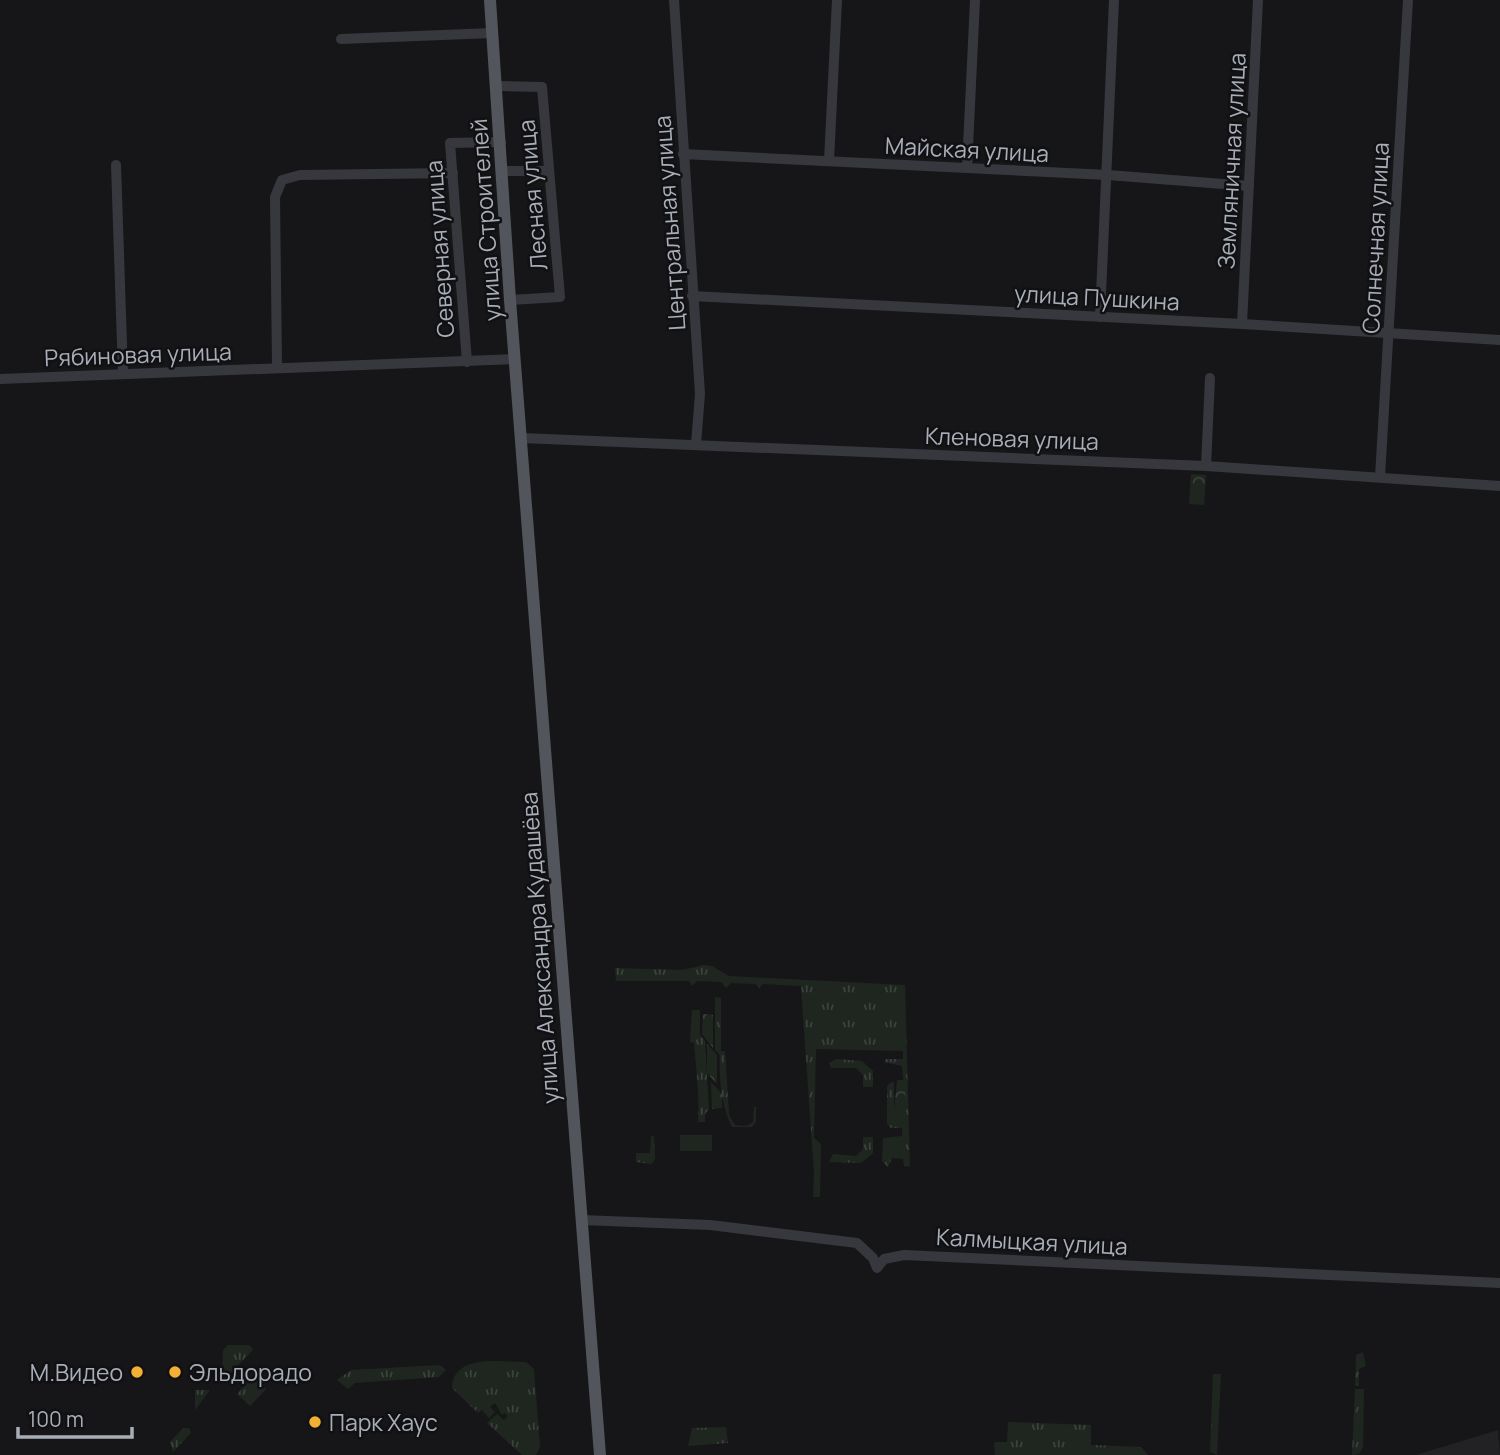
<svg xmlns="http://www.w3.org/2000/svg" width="1500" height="1455" viewBox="0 0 1500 1455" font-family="Manrope,sans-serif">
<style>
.built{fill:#222225}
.grass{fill:url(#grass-tufts)}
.forest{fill:url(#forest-crowns)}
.pitch{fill:#1e261f}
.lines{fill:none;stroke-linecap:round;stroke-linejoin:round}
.minor{stroke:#37383d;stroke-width:10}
.major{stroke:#53555c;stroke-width:12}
.poi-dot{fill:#f2b134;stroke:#111113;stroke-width:2.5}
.labels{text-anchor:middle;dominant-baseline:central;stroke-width:5;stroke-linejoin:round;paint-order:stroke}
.street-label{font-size:23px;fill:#a8adb8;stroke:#111113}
.poi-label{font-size:23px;fill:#a8adb8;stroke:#111113;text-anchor:start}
</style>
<defs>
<pattern id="grass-tufts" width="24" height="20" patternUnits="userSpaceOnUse" patternTransform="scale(1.75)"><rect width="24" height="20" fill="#1e261f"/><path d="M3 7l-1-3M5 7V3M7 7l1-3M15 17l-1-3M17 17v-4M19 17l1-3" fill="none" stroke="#3c433d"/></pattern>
<pattern id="forest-crowns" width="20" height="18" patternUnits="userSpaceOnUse" patternTransform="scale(1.75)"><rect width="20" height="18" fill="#1e261f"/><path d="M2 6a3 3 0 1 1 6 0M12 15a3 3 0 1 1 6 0" fill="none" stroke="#3c433d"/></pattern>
</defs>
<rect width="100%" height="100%" fill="#161618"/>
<!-- built -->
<polygon class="built" points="1498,1430 1500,1455 1416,1455"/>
<!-- grass -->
<g class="grass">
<polygon points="703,965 712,966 729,976 905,985 910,1167 904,1166 903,1159 892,1158 888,1167 882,1161 883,1138 902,1136 902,1128 891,1128 887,1124 887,1087 890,1083 894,1082 894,1111 906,1113 902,1066 884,1062 886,1059 903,1059 903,1051 816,1049 814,1138 821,1144 820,1197 813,1197 814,1173 801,986 763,984 759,988 756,984 731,983 726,988 721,982 697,981 692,986 689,981 616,981 615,968 683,970"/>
<path d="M 715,997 L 721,998 L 721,1051 L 725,1051 L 729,1115 L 735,1125 L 746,1126 L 753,1122 L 754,1107 L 756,1107 L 756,1122 L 752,1127 L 732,1127 C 721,1104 719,1080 720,1055 L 715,1050 Z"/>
<path d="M 692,1010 L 700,1010 L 700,1035 L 705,1041 L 709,1109 L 705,1114 L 705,1122 L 698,1122 C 700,1096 696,1070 694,1043 L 690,1042 Z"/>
<polygon points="836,1059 862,1061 873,1071 873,1087 863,1087 863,1075 856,1068 831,1068 829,1063"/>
<polygon points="651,1136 654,1136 655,1160 651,1164 636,1162 636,1153 650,1153"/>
<polygon points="863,1137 873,1137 873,1153 861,1163 829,1162 833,1154 856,1156 863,1149"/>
<polygon points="249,1345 253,1349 251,1352 222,1382 223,1350 228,1345"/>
<polygon points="1363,1352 1366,1366 1359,1369 1359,1386 1355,1386 1356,1355"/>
<path d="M 526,1362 L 534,1369 L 540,1447 L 536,1455 L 522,1455 L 487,1423 L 497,1414 L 504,1420 L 508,1416 L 504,1413 L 502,1415 L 495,1403 L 490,1407 L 495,1412 L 489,1418 L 482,1410 L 478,1413 L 452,1388 C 453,1353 502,1362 526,1362 Z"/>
<polygon points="440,1365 446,1370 439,1377 355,1383 348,1389 337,1380 351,1370"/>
<polygon points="1213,1374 1221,1374 1217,1455 1210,1452"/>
<polygon points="253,1377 266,1389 250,1406 237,1394"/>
<polygon points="1355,1389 1364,1389 1363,1447 1359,1454 1352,1455"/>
<polygon points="195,1390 210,1390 195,1410"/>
<polygon points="1008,1422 1091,1425 1091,1445 1141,1447 1148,1455 995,1455 994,1442 1007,1442"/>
<polygon points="726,1427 728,1443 688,1446 692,1428"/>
<polygon points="183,1428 189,1428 191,1433 173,1452 170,1442"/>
</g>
<!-- forest -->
<g class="forest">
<polygon points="1191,474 1206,475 1204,505 1189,504"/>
<polygon points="703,1014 713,1015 713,1048 702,1034"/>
<polygon points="707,1044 717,1055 717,1084 707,1073"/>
<polygon points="897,1080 905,1080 906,1113 894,1111"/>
<polygon points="711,1082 722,1094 722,1108 712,1109"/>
</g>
<!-- pitch -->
<rect class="pitch" x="680" y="1135" width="32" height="16"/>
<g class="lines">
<!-- minor -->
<g class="minor">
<polyline points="674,0 700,394 696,444"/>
<polyline points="341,39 493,33"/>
<polyline points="496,86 542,87 560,297 510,300"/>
<polyline points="683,154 1108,175 1249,186"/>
<polyline points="829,161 837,0"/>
<polyline points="116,165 123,374"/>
<polyline points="967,168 975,0"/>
<polyline points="503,171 548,171"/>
<polyline points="692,296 1242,324 1500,340"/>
<polyline points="1100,317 1114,0"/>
<polyline points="1242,324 1258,0"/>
<polyline points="467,362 450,143 501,142"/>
<polyline points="277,367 275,197 282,180 300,175 453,173"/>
<polyline points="0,379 515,359"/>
<polyline points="522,438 1206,466 1500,486"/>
<polyline points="1206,466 1210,378"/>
<polyline points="1380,477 1408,0"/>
<polyline points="581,1220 710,1225 857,1243 873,1258 877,1268 884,1259 904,1255 1500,1283"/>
</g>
<!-- major -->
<polyline class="major" points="490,0 510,300 600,1455"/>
</g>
<!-- markers -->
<g class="poi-dot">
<circle cx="137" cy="1372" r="7"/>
<circle cx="175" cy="1372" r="7"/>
<circle cx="315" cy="1422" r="7"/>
</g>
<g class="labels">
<!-- street labels -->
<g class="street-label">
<text transform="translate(967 149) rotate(3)">Майская улица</text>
<text transform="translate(1231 161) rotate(-87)">Земляничная улица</text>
<text transform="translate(532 195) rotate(-95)">Лесная улица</text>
<text transform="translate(485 220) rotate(-94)">улица Строителей</text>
<text transform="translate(669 223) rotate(-94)">Центральная улица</text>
<text transform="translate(1375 238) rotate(-87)">Солнечная улица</text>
<text transform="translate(439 249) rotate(-94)">Северная улица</text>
<text transform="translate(1097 297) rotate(3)">улица Пушкина</text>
<text transform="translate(138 354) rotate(-2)">Рябиновая улица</text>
<text transform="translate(1012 438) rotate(2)">Кленовая улица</text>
<text transform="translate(539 948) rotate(-94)">улица Александра Кудашёва</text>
<text transform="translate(1032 1241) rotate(3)">Калмыцкая улица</text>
</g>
<!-- poi labels -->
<g class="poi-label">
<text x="123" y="1372" text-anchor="end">М.Видео</text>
<text x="189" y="1372">Эльдорадо</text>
<text x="329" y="1422">Парк Хаус</text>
</g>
</g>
<!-- scale -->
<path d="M18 1427v10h114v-10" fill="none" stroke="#a8adb8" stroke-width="3.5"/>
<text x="28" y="1427" font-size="21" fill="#a8adb8" stroke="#111113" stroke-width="5" paint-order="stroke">100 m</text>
</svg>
